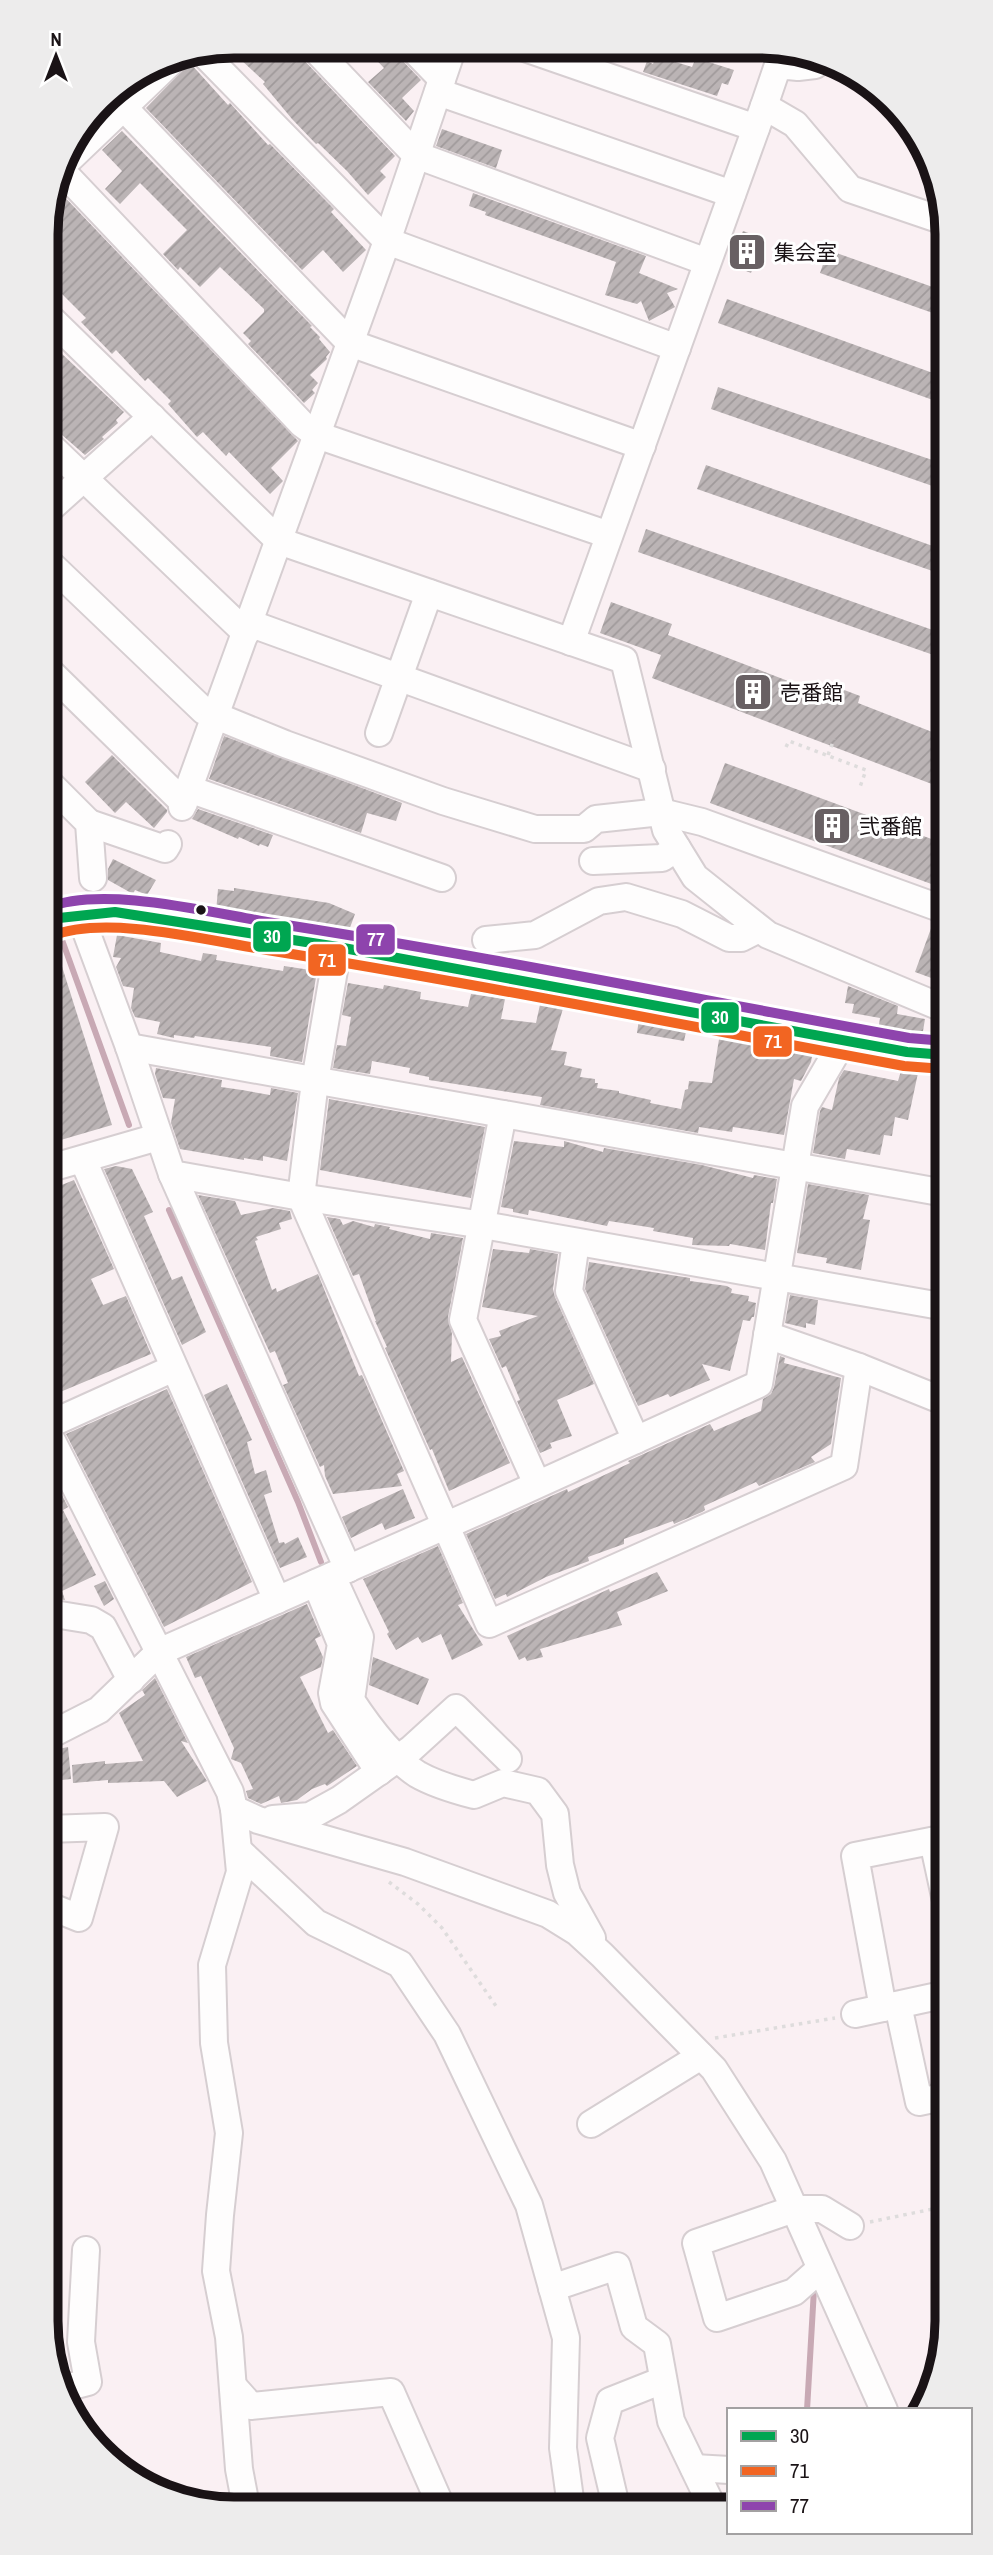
<svg xmlns="http://www.w3.org/2000/svg" width="993" height="2555" viewBox="0 0 993 2555" font-family="'Archivo Narrow','Noto Sans JP',sans-serif">
<style>
.lines{fill:none;stroke-linecap:round;stroke-linejoin:round}
.stream{stroke:#c8a9b4;stroke-width:6}
.building{fill:url(#building-hatch)}
.minor-casing{stroke:#d6ced1;stroke-width:30}
.path{stroke:#dedcdc;stroke-width:3.5;stroke-dasharray:3.5 5;stroke-linecap:butt}
.minor{stroke:#fefdfd;stroke-width:26}
.bus-1-casing{stroke:#fff;stroke-width:16}
.bus-2-casing{stroke:#fff;stroke-width:16}
.bus-3-casing{stroke:#fff;stroke-width:16}
.bus-1{stroke:#00a651;stroke-width:10}
.bus-2{stroke:#f26522;stroke-width:10}
.bus-3{stroke:#8e44ad;stroke-width:10}
.bus-dot{fill:#1a1316;stroke:#fff;stroke-width:2.5}
.labels{text-anchor:middle;dominant-baseline:central;stroke-width:6;stroke-linejoin:round;paint-order:stroke}
.poi-label{font-size:21px;fill:#1a1316;stroke:#fff;text-anchor:start}
.rim{fill:none;stroke:#1a1316;stroke-width:9}
.line-badge{stroke:#fff;stroke-width:2.5}
.badge-label{font-size:19px;text-anchor:middle;font-weight:bold;fill:#fff}
</style>
<defs>
<pattern id="building-hatch" width="6" height="6" patternUnits="userSpaceOnUse" patternTransform="scale(1.75)"><rect width="6" height="6" fill="#bbb4b5"/><path d="M-1 1l2-2M0 6l6-6M5 7l2-2" fill="none" stroke="#a09a9b"/></pattern>
</defs>
<rect width="100%" height="100%" fill="#faf0f3"/>
<g class="lines">
<!-- stream -->
<g class="stream">
<polyline points="47,932 62,940 129,1125"/>
<polyline points="169,1210 298,1502 321,1562"/>
<polyline points="807,2410 814,2289"/>
</g>
</g>
<!-- building -->
<g class="building">
<polygon points="231,46 297,46 301,57 395,156 380,171 386,177 368,195 347,171 318,143 316,144 292,119 263,84 265,82 240,59"/>
<polygon points="363,46 396,47 400,58 421,80 402,98 414,111 406,121 368,82 384,68"/>
<polygon points="656,56 692,67 696,58 734,70 728,85 722,83 717,96 643,72 647,61 653,64"/>
<polygon points="190,63 228,105 230,103 268,145 270,144 334,209 331,212 366,250 343,272 323,250 302,270 146,108"/>
<polygon points="442,129 502,150 496,168 436,146"/>
<polygon points="122,131 312,326 310,327 320,337 319,339 330,352 326,357 327,359 310,375 318,383 312,390 315,393 304,403 248,344 251,341 243,333 264,312 264,309 220,267 200,287 180,267 178,270 163,254 187,230 140,183 120,204 105,189 122,171 102,150"/>
<polygon points="55,187 298,441 271,468 283,481 270,494 229,452 226,456 203,432 197,437 168,404 171,401 148,378 145,381 116,350 112,354 81,322 86,318 46,278 46,245 57,234 52,228 55,226 47,217"/>
<polygon points="473,193 646,256 639,273 678,289 667,293 675,307 649,321 641,301 637,304 605,295 616,262 485,215 486,212 469,206"/>
<polygon points="743,231 765,239 751,273 729,264"/>
<polygon points="828,250 944,291 944,317 820,273"/>
<polygon points="727,299 944,377 944,404 718,323"/>
<polygon points="46,339 124,412 116,420 118,423 102,437 104,439 85,455 46,421"/>
<polygon points="718,387 944,464 944,490 711,409"/>
<polygon points="706,465 944,550 944,575 697,489"/>
<polygon points="646,529 944,634 945,659 638,552"/>
<polygon points="611,602 672,624 668,635 835,699 839,688 860,696 858,703 945,737 945,789 652,678 661,655 600,633"/>
<polygon points="224,736 402,803 396,821 367,813 361,833 209,779"/>
<polygon points="112,755 167,810 167,812 154,828 126,802 115,813 85,782"/>
<polygon points="725,763 945,844 945,889 710,803"/>
<polygon points="198,809 273,835 268,847 260,844 259,846 239,837 238,839 192,819"/>
<polygon points="113,859 156,880 147,895 135,890 133,894 108,880 108,869"/>
<polygon points="234,888 329,903 355,914 348,933 216,912 218,889 234,891"/>
<polygon points="933,923 945,925 945,983 915,972"/>
<polygon points="117,935 161,943 160,952 201,961 203,953 217,955 216,960 283,971 284,966 317,971 302,1062 270,1056 271,1047 195,1036 194,1038 174,1035 174,1038 157,1034 160,1022 135,1017 131,1008 134,988 123,986 116,967 121,958 113,957"/>
<polygon points="47,938 53,938 112,1125 47,1144"/>
<polygon points="348,983 383,989 384,985 421,992 420,999 468,1007 471,994 505,999 501,1019 536,1023 541,1000 564,1005 551,1050 567,1052 564,1065 582,1069 580,1077 595,1079 595,1083 598,1083 597,1088 619,1091 619,1093 651,1100 650,1103 681,1109 685,1090 688,1089 689,1081 712,1083 720,1033 813,1051 811,1062 801,1081 794,1079 784,1135 733,1127 732,1132 699,1127 698,1133 540,1105 542,1097 429,1080 429,1077 409,1073 410,1068 372,1061 370,1074 333,1068 337,1045 346,1046 351,1017 342,1015"/>
<polygon points="848,986 898,1006 897,1014 925,1019 922,1037 878,1031 880,1018 852,1013 854,1004 845,1003"/>
<polygon points="639,1019 687,1027 684,1041 637,1033"/>
<polygon points="156,1068 222,1080 221,1087 242,1090 270,1095 271,1088 298,1093 287,1161 263,1156 263,1161 244,1158 244,1160 180,1149 171,1123 175,1099 163,1098 155,1074"/>
<polygon points="844,1070 898,1081 901,1071 918,1073 908,1120 895,1117 892,1136 884,1135 880,1155 847,1149 845,1159 813,1153 820,1111 822,1107 832,1110 839,1078"/>
<polygon points="329,1099 485,1127 471,1198 320,1170"/>
<polygon points="514,1141 564,1147 564,1141 603,1152 604,1148 702,1165 753,1178 754,1175 777,1179 773,1203 771,1203 765,1250 730,1244 729,1246 692,1245 693,1238 653,1231 654,1228 609,1221 607,1226 529,1210 528,1215 513,1212 513,1209 501,1207"/>
<polygon points="116,1166 132,1169 153,1212 144,1216 172,1280 182,1276 206,1332 182,1345 104,1169"/>
<polygon points="74,1180 114,1269 91,1279 103,1305 126,1296 151,1354 53,1395 48,1382 47,1191"/>
<polygon points="808,1184 869,1195 863,1219 870,1220 861,1270 826,1263 827,1258 797,1253"/>
<polygon points="198,1195 235,1201 241,1215 273,1208 290,1211 292,1219 279,1223 281,1229 256,1237 258,1240 255,1241 272,1290 276,1288 277,1292 318,1274 359,1376 362,1375 404,1471 397,1474 402,1486 333,1494 325,1476 324,1465 320,1467 283,1385 288,1383 275,1351 270,1353"/>
<polygon points="327,1217 340,1219 343,1225 353,1221 374,1227 375,1224 390,1227 389,1229 430,1239 431,1233 463,1238 448,1317 452,1334 451,1362 462,1357 510,1463 449,1491 432,1449 430,1450 385,1348 387,1347 375,1321 376,1321 359,1274 353,1276"/>
<polygon points="493,1249 529,1253 530,1249 558,1254 553,1289 555,1297 594,1384 557,1400 572,1436 550,1443 552,1448 540,1453 517,1401 520,1400 506,1366 502,1368 489,1339 501,1336 499,1331 538,1316 482,1307"/>
<polygon points="589,1262 690,1278 690,1281 727,1286 732,1289 731,1293 749,1296 748,1301 756,1303 754,1317 752,1317 750,1321 743,1320 730,1371 702,1364 710,1380 670,1397 668,1394 638,1406 585,1289"/>
<polygon points="790,1295 818,1300 815,1325 806,1323 806,1328 785,1323"/>
<polygon points="780,1356 785,1358 784,1363 841,1378 831,1444 811,1457 815,1462 759,1486 756,1482 704,1506 705,1510 702,1512 674,1524 673,1521 624,1539 624,1544 588,1557 589,1561 546,1577 507,1597 506,1594 495,1599 466,1534 567,1489 568,1492 630,1463 628,1461 710,1424 714,1431 761,1411 763,1399 771,1394 774,1387"/>
<polygon points="227,1384 252,1440 247,1442 255,1474 266,1470 272,1492 264,1495 279,1543 284,1542 285,1544 298,1537 307,1557 280,1568 204,1395"/>
<polygon points="167,1389 252,1582 164,1627 66,1434"/>
<polygon points="48,1467 68,1507 63,1510 96,1575 62,1591 65,1600 48,1598"/>
<polygon points="403,1489 415,1518 385,1530 382,1523 351,1538 342,1517"/>
<polygon points="438,1546 463,1603 458,1605 483,1645 452,1660 441,1634 422,1643 418,1637 396,1650 387,1634 389,1632 363,1579"/>
<polygon points="657,1572 668,1591 617,1612 622,1625 540,1649 543,1657 527,1661 525,1657 519,1660 507,1636 609,1589 610,1592"/>
<polygon points="105,1581 114,1599 104,1606 94,1586"/>
<polygon points="307,1604 321,1636 315,1639 323,1657 321,1667 300,1677 328,1733 333,1730 357,1766 327,1786 325,1784 312,1789 297,1800 281,1803 279,1796 261,1804 248,1798 246,1791 253,1789 241,1763 231,1759 234,1748 201,1676 195,1678 186,1657"/>
<polygon points="373,1657 429,1679 418,1705 369,1685"/>
<polygon points="155,1678 188,1743 181,1741 207,1781 177,1797 164,1781 108,1783 108,1780 73,1783 72,1765 105,1761 105,1764 143,1761 119,1713 145,1695 142,1690"/>
<polygon points="68,1747 71,1779 52,1781 49,1751"/>
</g>
<g class="lines">
<!-- minor casing -->
<g class="minor-casing">
<g id="minor">
<polyline points="312,46 416,155 707,262"/>
<polyline points="411,47 442,79"/>
<polyline points="522,47 756,128"/>
<polyline points="202,52 387,241 677,348"/>
<polyline points="438,92 732,194"/>
<polyline points="764,106 778,65 798,67 815,65 818,61"/>
<polyline points="124,108 350,343 642,446"/>
<polyline points="61,167 176,57"/>
<polyline points="60,169 302,424 317,435 609,535"/>
<polyline points="46,314 279,541 624,660 666,830 695,877 768,935 945,1009"/>
<polyline points="46,442 246,633"/>
<polyline points="46,512 152,417"/>
<polyline points="46,560 204,711 285,744 443,801 535,829 584,829 596,819 661,812 702,822 945,910"/>
<polyline points="249,623 652,769"/>
<polyline points="571,642 764,106 795,124 850,189 944,221"/>
<polyline points="47,669 184,803"/>
<polyline points="379,733 429,593"/>
<polyline points="47,781 89,823 93,878"/>
<polyline points="189,789 442,878"/>
<polyline points="182,807 387,241 453,47"/>
<polyline points="89,823 165,849 168,844"/>
<polyline points="593,861 662,858 677,848"/>
<polyline points="80,915 129,1047 172,1174 301,1197 483,1225 946,1307"/>
<polyline points="47,923 59,918 115,912 338,947 907,1052 945,1055"/>
<polyline points="486,940 535,935 599,901 626,897 682,914 729,938 741,938 759,929"/>
<polyline points="338,947 315,1081 301,1197 489,1624 844,1466 859,1367"/>
<polyline points="129,1047 945,1193"/>
<polyline points="503,1114 463,1320 537,1484"/>
<polyline points="83,1160 277,1600"/>
<polyline points="47,1169 158,1137"/>
<polyline points="172,1174 348,1569"/>
<polyline points="576,1242 569,1291 636,1440"/>
<polyline points="767,1335 859,1367 946,1402"/>
<polyline points="48,1425 174,1368"/>
<polyline points="48,1433 230,1792 234,1809 258,1820 405,1862 548,1914 577,1932 602,1955 714,2069 773,2161 884,2410"/>
<path d="M 332,1576 L 360,1637 L 351,1700 C 368,1726 391,1757 417,1774 C 434,1784 455,1790 474,1795 L 503,1783 L 538,1791 L 555,1814 L 560,1865 L 567,1893 L 592,1938"/>
<polyline points="316,1583 341,1644 332,1693 334,1703 379,1772"/>
<polyline points="48,1613 91,1620 103,1627 131,1680"/>
<polyline points="48,1736 99,1710 159,1652 497,1503 759,1384 805,1106 843,1041"/>
<polyline points="234,1809 240,1872 212,1965 214,2043 229,2133 220,2215 216,2271 229,2337 239,2469 246,2506"/>
<polyline points="273,1819 310,1816 339,1800 411,1749 456,1708 508,1759"/>
<polyline points="48,1829 105,1827 79,1918 49,1906"/>
<polyline points="933,1841 946,1901"/>
<polyline points="239,1851 316,1923 400,1964 447,2034 529,2205 566,2338 563,2448 571,2506"/>
<polyline points="898,2005 919,2102 947,2096"/>
<polyline points="883,2008 855,1856 946,1838"/>
<polyline points="855,2014 947,1994"/>
<polyline points="591,2124 701,2056"/>
<polyline points="820,2269 794,2292 717,2318 696,2243 794,2209 822,2209 850,2226"/>
<polyline points="552,2288 617,2266 634,2327 657,2344 671,2421 712,2506"/>
<polyline points="233,2386 251,2406 391,2392 441,2506"/>
<polyline points="65,2388 88,2382 81,2342 86,2250"/>
<polyline points="694,2468 729,2470"/>
<polyline points="616,2506 600,2438 610,2401 663,2380"/>
</g>
</g>
<!-- path -->
<g class="path">
<polyline points="786,747 789,741 866,770 860,787"/>
<polyline points="828,755 834,739"/>
<polyline points="389,1882 418,1904 442,1928 498,2009"/>
<polyline points="715,2038 835,2018"/>
<polyline points="870,2222 947,2206"/>
</g>
<!-- minor -->
<use href="#minor" class="minor"/>
<!-- bus-1 casing -->
<g class="bus-1-casing">
<polyline id="bus-1" points="47,923 59,918 115,912 338,947 907,1052 945,1055"/>
</g>
<!-- bus-2 casing -->
<g class="bus-2-casing">
<path id="bus-2" d="M 52,936 C 105,914 210,941 267,950 C 480,984 692,1027 904,1066 L 944,1069"/>
</g>
<!-- bus-3 casing -->
<g class="bus-3-casing">
<path id="bus-3" d="M 47,908 C 101,885 208,912 267,922 C 482,955 695,999 909,1038 L 945,1041"/>
</g>
<!-- bus-1 -->
<use href="#bus-1" class="bus-1"/>
<!-- bus-2 -->
<use href="#bus-2" class="bus-2"/>
<!-- bus-3 -->
<use href="#bus-3" class="bus-3"/>
</g>
<!-- icons -->
<defs>
<g id="building-square" transform="scale(2.0125)"><rect x="-9" y="-9" width="18" height="18" rx="4" fill="#686063" stroke="#fff"/><path d="M-4-6H4V6H1V3H-1V6H-4ZM-2.5-4.3h1.7v1.8h-1.7ZM.8-4.3h1.7v1.8H.8ZM-2.5-1h1.7V.8h-1.7ZM.8-1h1.7V.8H.8Z" fill="#fff"/></g>
</defs>
<g fill-rule="evenodd">
<use href="#building-square" x="747" y="252"/>
<use href="#building-square" x="753" y="692"/>
<use href="#building-square" x="832" y="826"/>
</g>
<!-- markers -->
<circle class="bus-dot" cx="201" cy="910" r="6"/>
<g class="labels">
<!-- poi labels -->
<g class="poi-label">
<text x="774" y="252">集会室</text>
<text x="780" y="692">壱番館</text>
<text x="859" y="826">弐番館</text>
</g>
</g>
<!-- crop -->
<path d="M0 0H993V2555H0ZM234 58H759A176 176 0 0 1 935 234V2321A176 176 0 0 1 759 2497H234A176 176 0 0 1 58 2321V234A176 176 0 0 1 234 58Z" fill="#edecec" fill-rule="evenodd"/>
<path class="rim" d="M234 58H759A176 176 0 0 1 935 234V2321A176 176 0 0 1 759 2497H234A176 176 0 0 1 58 2321V234A176 176 0 0 1 234 58Z"/>
<g class="line-badge">
<rect x="252" y="920" width="40" height="33" rx="7" fill="#00a651"/>
<rect x="355" y="923" width="41" height="33" rx="7" fill="#8e44ad"/>
<rect x="307" y="943" width="40" height="34" rx="7" fill="#f26522"/>
<rect x="700" y="1001" width="40" height="33" rx="7" fill="#00a651"/>
<rect x="752" y="1025" width="41" height="33" rx="7" fill="#f26522"/>
</g>
<g class="badge-label">
<text x="272" y="943">30</text>
<text x="376" y="946">77</text>
<text x="327" y="967">71</text>
<text x="720" y="1024">30</text>
<text x="773" y="1048">71</text>
</g>
<!-- legend -->
<rect x="727" y="2408" width="245" height="126" fill="#ffffff" stroke="#a3a1a2" stroke-width="2"/>
<rect x="741" y="2431" width="35" height="10" fill="#00a651" stroke="#a3a1a2" stroke-width="2"/>
<text x="790" y="2443" font-size="21" fill="#1a1316">30</text>
<rect x="741" y="2466" width="35" height="10" fill="#f26522" stroke="#a3a1a2" stroke-width="2"/>
<text x="790" y="2478" font-size="21" fill="#1a1316">71</text>
<rect x="741" y="2501" width="35" height="10" fill="#8e44ad" stroke="#a3a1a2" stroke-width="2"/>
<text x="790" y="2513" font-size="21" fill="#1a1316">77</text>
<!-- north arrow -->
<g transform="translate(56 56)" stroke="#ffffff" stroke-width="5" paint-order="stroke">
<path d="M0-5L12 26L0 18L-12 26Z" fill="#1a1316"/>
<text y="-10" font-size="19" font-weight="bold" text-anchor="middle" fill="#1a1316">N</text>
</g>
</svg>
